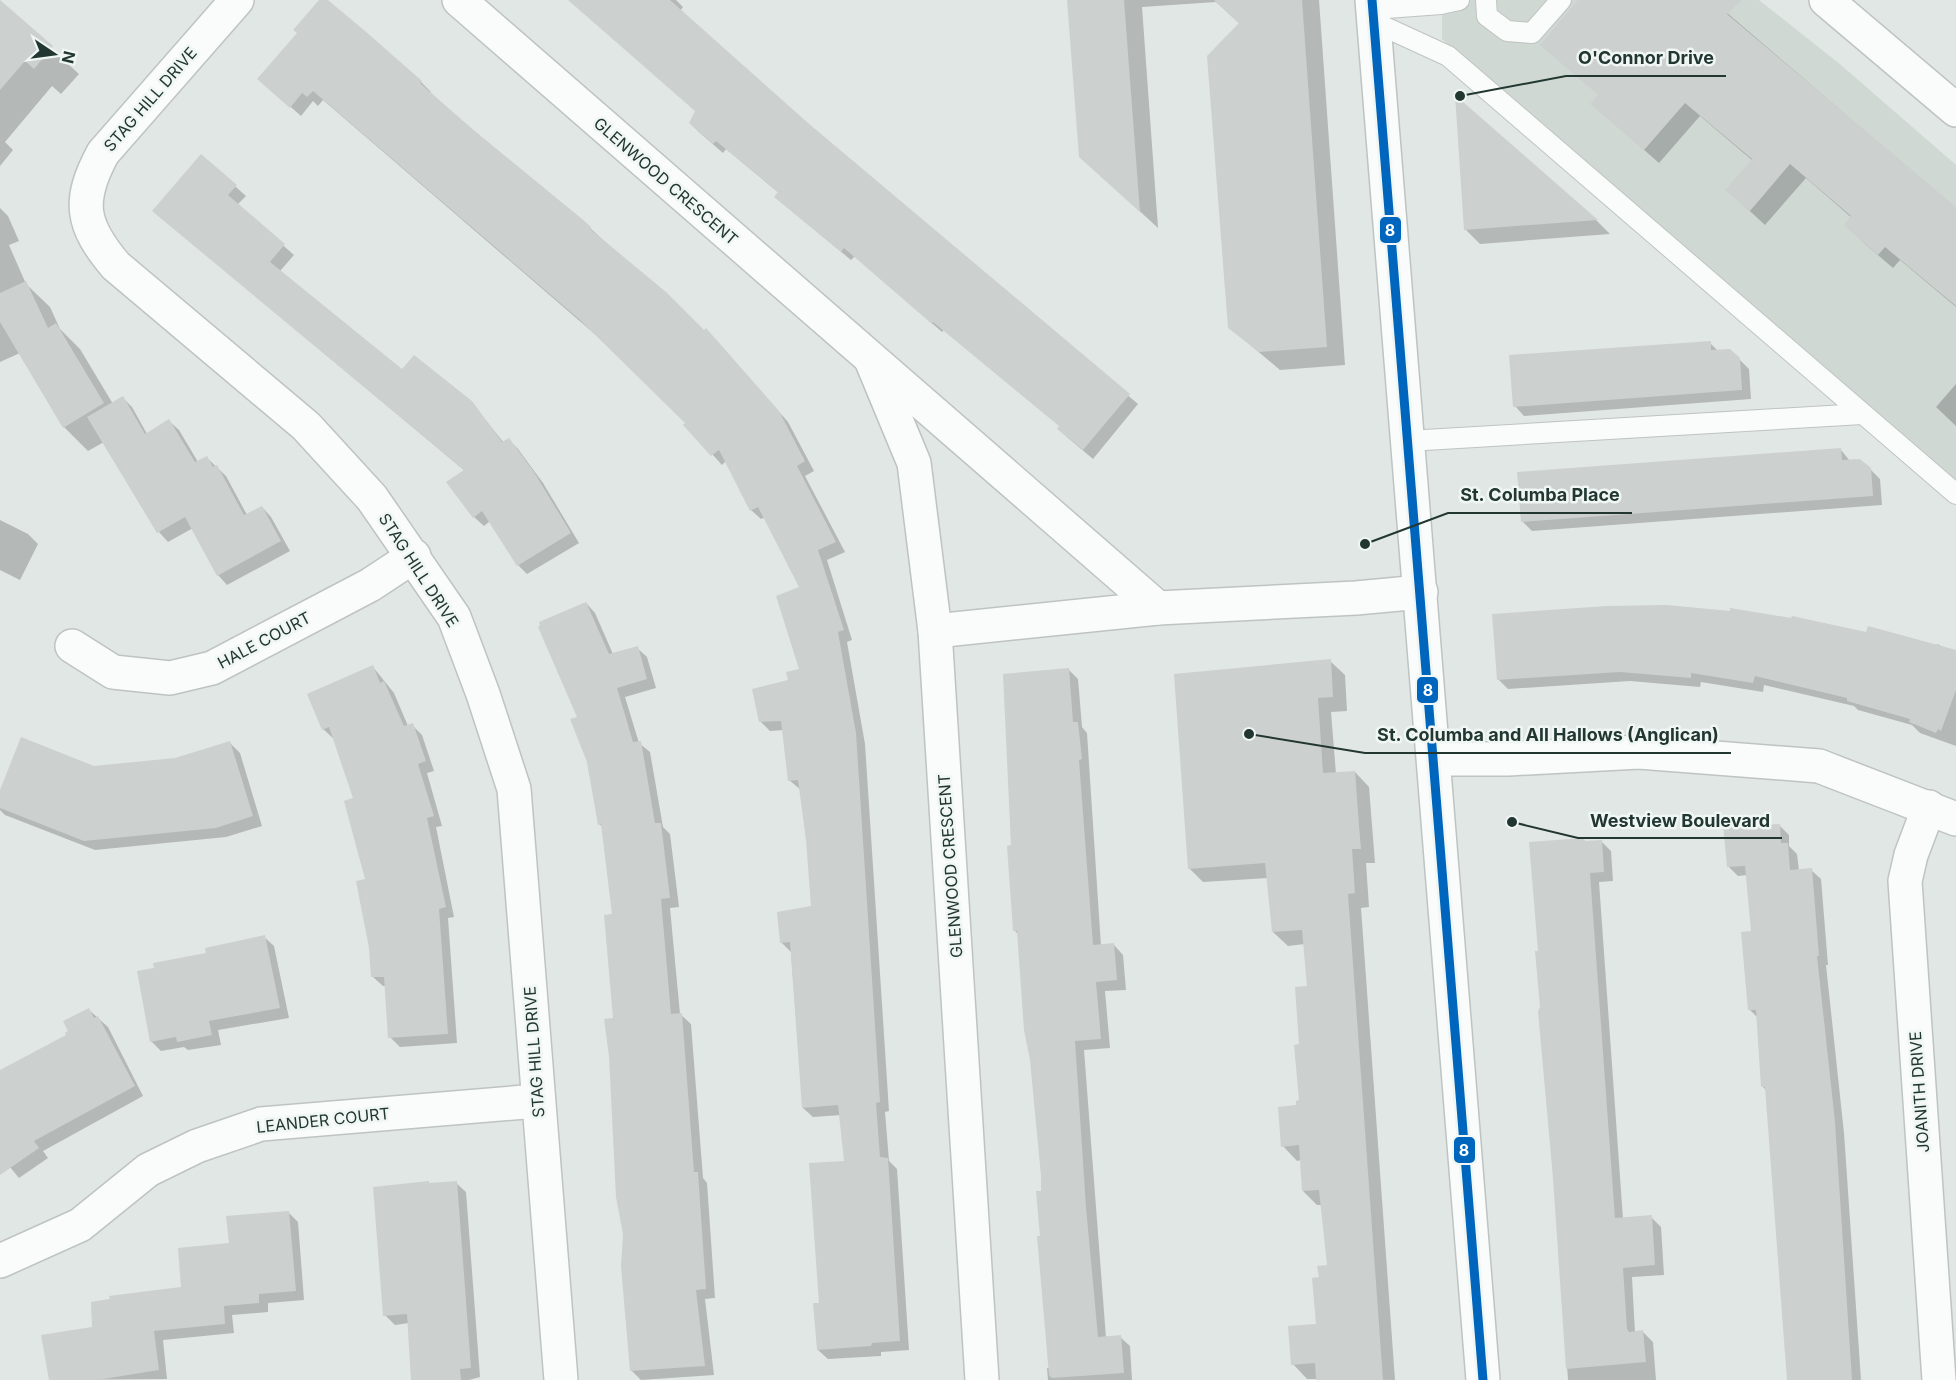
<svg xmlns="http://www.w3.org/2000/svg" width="1956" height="1380" font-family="Inter,sans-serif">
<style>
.built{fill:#d0d8d4}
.shadow{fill:#0003}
.building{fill:#ccd0cf}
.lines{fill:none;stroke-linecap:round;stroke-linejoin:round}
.lane-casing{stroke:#bec4c1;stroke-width:22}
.street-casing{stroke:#bec4c1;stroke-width:36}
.secondary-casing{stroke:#bec4c2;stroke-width:36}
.lane{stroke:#fafbfb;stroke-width:20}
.street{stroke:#fafbfb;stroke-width:33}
.secondary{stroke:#fafbfb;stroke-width:33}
.bus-1-casing{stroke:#eff6f3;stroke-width:14}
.bus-1{stroke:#0065bd;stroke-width:9}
.labels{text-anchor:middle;stroke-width:5;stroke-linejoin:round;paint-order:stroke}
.street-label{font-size:16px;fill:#223732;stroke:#eff6f3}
.leader{fill:none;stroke:#223732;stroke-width:2}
.callout-dot{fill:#223732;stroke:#eff6f3;stroke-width:2}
.callout-label{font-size:18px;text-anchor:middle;font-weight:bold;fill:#223732;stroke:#eff6f3;stroke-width:5;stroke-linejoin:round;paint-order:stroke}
.line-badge{stroke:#eff6f3;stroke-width:2}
.badge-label{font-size:16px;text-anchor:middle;font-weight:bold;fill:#fff}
</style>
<rect width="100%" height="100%" fill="#e1e7e4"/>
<!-- built -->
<path class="built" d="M1442,0h317l82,65 115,100v321l-514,-447z"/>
<!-- shadow -->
<g class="shadow">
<path d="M321,0h5l95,82 10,10 -2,1 161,135 114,104 12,8 72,82 26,49 -9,5 40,76 -18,8 25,80 -5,2 18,102 24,367 -4,1 4,49 8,8 12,181 -28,2v4l-53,3 -10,-9 3,-46 24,-142 -4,-47 -28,2 -10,-9 -12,-156 -10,-10 31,-34 -5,-68 -6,-50 -12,-10 -5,-50 -14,1 -10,-10 30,-40 11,-11v-82l-36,-71 -4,2 -10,-9 -25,-49 -4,4 -36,-40 2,-2 -62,-62 -303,-261 -5,6 -5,-5 -12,15 -42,-37 39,-46z"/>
<path d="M569,0h107l7,7 -3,4 127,114 331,279 -45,55 -25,-21 -9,-9 2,-2 -117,-97 -2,2 -87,-76 -4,4 -65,-54 -7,-13 -53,-44 -3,4 -23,-20 -10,-10 7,-12z"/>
<path d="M1069,0h250l26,365 -65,5 -51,-43 11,-303 -24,-22 -74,5 16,221 -78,-72z"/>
<path d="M1580,0h132l244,209v98l-56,-47 -7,8 -28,-24 -19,-19 6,-7 -46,-40 -41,47 -38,-35 26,-29 -53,-45 -41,47 -67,-59 7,-8z"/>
<path d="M0,2l79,72 -18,20 -9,-8 -47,56 8,8 -13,16z"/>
<path d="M1456,98l141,123 13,13 -130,10 -14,-14z"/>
<path d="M201,156l45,40 -9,9 57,50 -14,16 122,100 69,31 33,41 4,-4 10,10 25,34 36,60 -52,31 -9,-9 -28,-44 -6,5 -10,-9 -9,-46 -311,-260z"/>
<path d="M0,208l8,8 11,25 -10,4 17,39 24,23 10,22 20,20 33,55 10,-6 9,9 15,27 22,-13 10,9 19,32 9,-4 19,18 21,39 15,-8 9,10 19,34 -63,34 -9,-10 -25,-47 -25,14 -9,-10 -55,-90 -16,9 -24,-24 -44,-74 -20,9z"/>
<path d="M1710,343l8,8 21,8 10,10 2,30 -227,17 -9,-10z"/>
<path d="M1956,384v42l-20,-19z"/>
<path d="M1841,450l9,11 20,8 10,10 2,26 -350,26 -10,-10z"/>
<path d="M0,520l28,14 10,10 -18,36 -20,-10z"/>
<path d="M586,603l9,10 18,41 24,-6 10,9 9,31 -31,9 14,46 11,9 13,75 7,7 9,73 -9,1 10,106 11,10 12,154 4,5 8,115 -10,1 9,76 -73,5 -10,-10 -17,-350v-105l-11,-88 -4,-3 -20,-106z"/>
<path d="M1937,644l19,9v93l-36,-13 -8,-8 -54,-15 -4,-4 -90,-21 -1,7 -62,-10 -1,5 -70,-6 -122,8 -10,-10 438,-33z"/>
<path d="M1330,661l15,14 2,36 -16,1 5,62 19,-2 14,15 6,76h-9l3,44 -8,1 34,472 -88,-1 -14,-15 25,-39 2,-46 8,-12 -6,-62h-5l-14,-14 -2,-31 -4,1 -14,-15 17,-44v-56l9,-58 -4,-44 -17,2 -15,-14 -5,-54 -65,4 -14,-14z"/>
<path d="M373,667l21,26 14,33 4,-1 10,10 12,36 -7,2 15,53 -6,1 18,90 -6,1 9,125 -57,4 -10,-10 -4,-51h-3l-10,-9 -6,-97 -12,-81 -21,-60 -11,-10z"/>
<path d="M1069,670l9,9 4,48 5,6 14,213 13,-1 9,10 3,35 -21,1 5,57 -26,2 22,288 14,-1 10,9 2,34h-84l-1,-12h3l-8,-131 1,-61 -25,-242 -4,-4 -1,-83z"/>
<path d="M230,743l10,10 22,73 -36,11 -131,13 -90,-35 -5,-5v-16l94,-26 81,-9z"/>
<path d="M1779,825l10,10v11l8,8 2,17 12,-1 10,9 7,86h-2l18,168 17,247h-73l-21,-289 -4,-4 -5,-69 -8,-8 2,-78 -5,-57 -9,1 -10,-10z"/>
<path d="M1584,840l2,2 15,-1 10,10 2,30 -14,1 24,337 28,-2 10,10 3,48 -32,2 3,56 8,-1 10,10 3,38h-88l-29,-428z"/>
<path d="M264,937l10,9 15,72 -71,12 3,15 -33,5 -4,-3 -23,4 -10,-10 57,-86z"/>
<path d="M89,1010l19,17 35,69 -100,55 5,7 -29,20 -19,-23v-73l68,-46z"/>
<path d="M428,1182l3,3 25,-2 10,9 14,185 -11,3h-56l-4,-57 -14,2 -10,-10z"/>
<path d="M288,1212l10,10 6,78 -36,3v9l-36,3 2,18 -71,7 4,39 -117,1 44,-51 89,-41 47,-44z"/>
</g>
<!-- building -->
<g class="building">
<path d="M0,0l53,46 -19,23 -9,-8 -25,29z"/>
<path d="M319,0h9l37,31 57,50 -2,2 51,45 111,91 9,8 -1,2 76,63 38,38 2,-2 73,83 26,50 -8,5 39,76 -18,8 26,80 -6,2 18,101 24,369 -4,1 4,54 8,1 12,183 -28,2 -1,3 -54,4 -4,-47h6l-10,-140 35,-2 -6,-56 -36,3 -12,-166 -10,1 -3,-31 34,-6 -5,-66 -8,-60 -10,1 -7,-60 -22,1 -7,-33 36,-9 -2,-8 13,-3 -23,-73 23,-9 -41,-80 -8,4 -31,-61 -8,6 -28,-31 2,-2 -106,-104 -266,-228 -6,6 -5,-4 -12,15 -33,-29 40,-46 -4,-3z"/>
<path d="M568,0h102l138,123 322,271 -47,56 -26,-21 2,-3 -126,-104 -1,2 -88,-76 -3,4 -67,-55 4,-5 -62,-51 -3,3 -24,-21 6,-12z"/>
<path d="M1067,0h57l16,212 -61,-55z"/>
<path d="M1214,0h88l25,347 -68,5 -31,-24 -21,-272 32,-33z"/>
<path d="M1578,0h164l-15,14 229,193v99l-71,-59 -7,8 -29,-25 -5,-5 7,-9 -61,-52 -40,47 -25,-21 27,-31 -67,-56 -41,47 -54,-46 8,-9 -58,-50z"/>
<path d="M1455,95l143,125 -134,10z"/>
<path d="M201,154l36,31 -9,10 57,49 -15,18 132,107 12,-14 58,46 30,41 7,-4 25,34 37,61 -54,33 -35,-55 -9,7 -27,-36 18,-12 -312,-259z"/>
<path d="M26,281l22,47 8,-5 48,80 -41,25 -63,-106v-29z"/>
<path d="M1711,341v9l19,-1 10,9 2,32 -229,17 -4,-52z"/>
<path d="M123,396l22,38 24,-15 26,43 12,-6 6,11 4,-2 27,50 18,-9 19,35 -64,35 -32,-59 -28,16 -70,-116z"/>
<path d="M1841,448l1,12 18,-1 11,9 2,28 -352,26 -4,-50z"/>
<path d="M586,602l23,52 29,-8 9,33 -30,9 16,54 8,-1 14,82h6l9,75 -9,1 10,115 11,-1 12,159h4l8,117 -10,1 9,76 -75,5 -9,-105 2,-32 -7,-37 -7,-141 -5,-37 9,-1 -9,-103 8,-1 -11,-90 -3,1 -11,-63 -17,-43 7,-2 -39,-90 2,-2 -1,-3z"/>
<path d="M1667,605l63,6v-3l61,10 1,-2 74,16 2,-6 88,24v40l-15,41 -3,-2 -2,4 -27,-11 1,-3 -63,-18v-3l-92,-22 -2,7 -62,-10v5l-71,-6 -123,8 -5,-66 115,-8z"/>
<path d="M1331,659l2,38 -15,1 5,75 32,-2 4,54 2,24h-9l3,44 -7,1 35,486h-67l-1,-17 -24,2 -3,-39 28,-2 -4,-46 7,-1 -2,-11 10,-1 -8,-75 -17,1 -3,-46 -18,2 -3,-40 18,-2v-4l3,-1 -5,-55 5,-1 -4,-57 12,-1 -5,-56 -30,2 -7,-69 -77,6 -14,-195z"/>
<path d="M373,665l7,18 4,-2 20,45 9,-3 13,38 -8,3 16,52 -7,2 19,89 -7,2 9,125 -60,4 -4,-61h-13l-2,-29 -13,-67 9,-2 -21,-78 9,-3 -24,-71 -7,3 -15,-36z"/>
<path d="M1069,668l4,54h5l4,37 -3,1 14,185 21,-2 3,37 -21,2 5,57 -26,2 11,166 12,130 23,-2 3,38 -72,5 -3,-3 -12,-139h3l-4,-45h5v-15l-11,-116 -6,-30 -7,-99h-4l-2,-29 -4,-56 4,-1 -8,-171z"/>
<path d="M21,737l73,29 81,-8 55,-17 23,75 -37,12 -132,13 -84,-33v-18z"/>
<path d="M1756,822v3l24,-1 1,19h7l2,27 22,-2 7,88h-2l18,166 17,258h-65l-22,-293h-4l-5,-77h-8l-7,-78 10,-1 -6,-65 -18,1 -4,-43z"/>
<path d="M1584,838v3l18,-1 2,32 -14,1 25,345 37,-3 3,50 -32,3 4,61 2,3 14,-2 3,32 -80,7 -13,-191 -15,-167 2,-4 -5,-56h3l-9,-109z"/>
<path d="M265,935l15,73 -71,13 3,14 -35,7 -1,-5 -26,5 -13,-71 17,-3 -1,-5 53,-10 -1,-5z"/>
<path d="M89,1008l5,10 4,-2 37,70 -101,55 5,7 -39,27v-105l66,-35 -1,-2 3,-2 -5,-10z"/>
<path d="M429,1181v2l28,-2 14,187 -11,1 1,11h-50l-4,-66 -24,2 -10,-129z"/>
<path d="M289,1211l7,80 -37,3v9l-35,3 1,18 -71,7 5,39 -62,10h-48l-8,-45 51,-8 -1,-25 19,-3 -1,-3 72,-9 -3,-39 51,-5 -3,-27z"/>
</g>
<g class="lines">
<!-- lane casing -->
<g class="lane-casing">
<g id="lane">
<path d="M1486,0l1,16 20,15 25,2 29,-33"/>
<path d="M1373,9l68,-5 18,-4"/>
<path d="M1374,22l74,34 508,438"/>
<path d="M1408,441l454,-27"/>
</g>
</g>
<!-- street casing -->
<g class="street-casing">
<g id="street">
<path d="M237,0l-134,153c-26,48 -22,72 13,113l190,160 66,72 82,119 29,77 31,95 47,591"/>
<path d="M459,0l699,608"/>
<path d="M872,362l42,101 21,168 47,749"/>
<path d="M935,631l223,-23 198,-10 65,-6"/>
<path d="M72,646l41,26 57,6 42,-10 158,-83 44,-29"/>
<path d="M1434,759h74l131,-7 180,14 137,53"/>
<path d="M1929,807l-18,48 -6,26 34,499"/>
<path d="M0,1261l80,-36 68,-55 49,-24 64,-22 276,-23"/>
</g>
</g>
<!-- secondary casing -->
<g class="secondary-casing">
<g id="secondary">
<path d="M1372,0l111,1380"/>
<path d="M1826,0l130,110"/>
</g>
</g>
<!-- lane -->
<use href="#lane" class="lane"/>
<!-- street -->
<use href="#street" class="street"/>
<!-- secondary -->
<use href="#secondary" class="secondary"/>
<!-- bus-1 casing -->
<g class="bus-1-casing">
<path id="bus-1" d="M1372,0l111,1380"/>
</g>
<!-- bus-1 -->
<use href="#bus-1" class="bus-1"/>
</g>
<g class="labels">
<!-- street labels -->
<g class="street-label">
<text transform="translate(150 99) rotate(-49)" y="6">STAG HILL DRIVE</text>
<text transform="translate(666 181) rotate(41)" y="6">GLENWOOD CRESCENT</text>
<text transform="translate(419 570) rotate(57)" y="6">STAG HILL DRIVE</text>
<text transform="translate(264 640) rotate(-28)" y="6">HALE COURT</text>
<text transform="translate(950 866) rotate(-94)" y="6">GLENWOOD CRESCENT</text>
<text transform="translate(534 1052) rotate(-94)" y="6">STAG HILL DRIVE</text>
<text transform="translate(1919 1092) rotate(-94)" y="6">JOANITH DRIVE</text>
<text transform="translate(323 1120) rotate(-6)" y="6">LEANDER COURT</text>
</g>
</g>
<!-- callouts -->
<path class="leader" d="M1460 96L1566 76H1726M1365 544L1448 513H1632M1249 734L1365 753H1731M1512 822L1578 838H1782"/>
<g class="callout-dot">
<circle cx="1460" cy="96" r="6"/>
<circle cx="1365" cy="544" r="6"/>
<circle cx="1249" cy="734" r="6"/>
<circle cx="1512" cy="822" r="6"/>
</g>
<g class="callout-label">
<text x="1646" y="64">O'Connor Drive</text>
<text x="1540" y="501">St. Columba Place</text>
<text x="1548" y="741">St. Columba and All Hallows (Anglican)</text>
<text x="1680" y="827">Westview Boulevard</text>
</g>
<g class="line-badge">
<rect x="1379" y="216" width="23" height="28" rx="6" fill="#0065bd"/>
<rect x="1416" y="676" width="23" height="28" rx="6" fill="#0065bd"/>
<rect x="1453" y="1136" width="23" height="28" rx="6" fill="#0065bd"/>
</g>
<g class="badge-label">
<text x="1390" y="236">8</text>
<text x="1428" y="696">8</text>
<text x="1464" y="1156">8</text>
</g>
<!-- north arrow -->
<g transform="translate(54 54) rotate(103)" stroke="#eff6f3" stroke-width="4.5" paint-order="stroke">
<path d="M0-4.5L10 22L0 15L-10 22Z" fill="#223732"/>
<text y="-9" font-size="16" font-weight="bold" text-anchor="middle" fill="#223732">N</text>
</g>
</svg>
